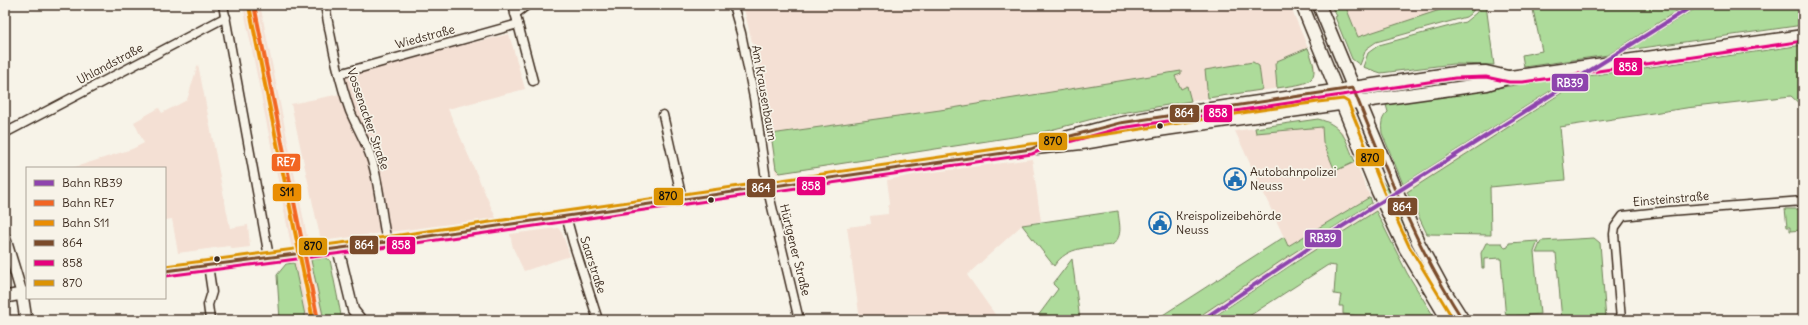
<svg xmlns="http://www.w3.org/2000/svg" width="1808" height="325" font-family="Delius,sans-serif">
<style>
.built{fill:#f4e0d4}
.green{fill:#addb9a;stroke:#74825c}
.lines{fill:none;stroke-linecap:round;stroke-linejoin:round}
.minor-casing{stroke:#3b2a1e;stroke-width:11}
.tertiary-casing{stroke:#3b2a1e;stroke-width:13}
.secondary-casing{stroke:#3b2a1e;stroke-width:14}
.primary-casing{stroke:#3b2a1e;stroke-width:15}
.minor{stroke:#f7f3e8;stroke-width:8}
.tertiary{stroke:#f7f3e8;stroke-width:10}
.secondary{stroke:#f7f3e8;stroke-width:11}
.primary{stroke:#f7f3e8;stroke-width:12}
.bus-1-casing{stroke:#f7f3e8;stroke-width:6}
.bus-2-casing{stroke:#f7f3e8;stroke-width:6}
.bus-3-casing{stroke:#f7f3e8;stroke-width:6}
.bus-1{stroke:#7a4b2a;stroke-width:3}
.bus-2{stroke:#e5007d;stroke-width:3}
.bus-3{stroke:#db9304;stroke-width:3}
.rail-1-casing{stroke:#f7f3e8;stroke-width:7}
.rail-2-casing{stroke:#f7f3e8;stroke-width:7}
.rail-3-casing{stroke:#f7f3e8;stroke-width:7}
.rail-1{stroke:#8e44ad;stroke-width:4}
.rail-2{stroke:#f26522;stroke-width:4}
.rail-3{stroke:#ea8d02;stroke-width:4}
.bus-dot{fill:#3b2a1e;stroke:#f7f3e8;stroke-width:1.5}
.labels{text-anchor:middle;stroke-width:3.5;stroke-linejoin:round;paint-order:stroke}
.street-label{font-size:12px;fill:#3b2a1e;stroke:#f7f3e8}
.poi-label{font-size:12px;fill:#3b2a1e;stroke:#f7f3e8;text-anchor:start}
.line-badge{stroke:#f7f3e8;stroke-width:1.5}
.badge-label{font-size:11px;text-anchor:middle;font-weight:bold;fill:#fff}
.pale-badge-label{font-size:11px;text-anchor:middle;font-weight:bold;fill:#111}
</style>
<rect width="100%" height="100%" fill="#f7f3e8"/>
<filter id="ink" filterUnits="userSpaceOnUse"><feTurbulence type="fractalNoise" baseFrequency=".025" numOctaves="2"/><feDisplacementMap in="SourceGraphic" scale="8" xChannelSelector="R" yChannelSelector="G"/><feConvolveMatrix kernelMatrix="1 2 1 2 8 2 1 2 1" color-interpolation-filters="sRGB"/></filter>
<g filter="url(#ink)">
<!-- built -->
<g class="built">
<path d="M243,5h17l64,315h-18z"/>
<path d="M743,5h216l9,3 15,2 33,-5h274l25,60v6l-7,11 -6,3 -153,22 -45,9 -65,17 -263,41 -11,-79z"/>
<path d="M1345,5h110l-97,33z"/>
<path d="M1686,5h15l-410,260 -82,55h-15l93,-63z"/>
<path d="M509,34l16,55 -77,20 48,109 -175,23 -30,-137 54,-11 -5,-19z"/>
<path d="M198,64l32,164 18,-3 2,22 -17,2 -4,-3 -51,7 -6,-34 -7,1v-52h-93l60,-19 12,-6 -10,-21 25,-14 3,5 25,-13z"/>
<path d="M1318,119l22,10 4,5 26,63 -82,49 -53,-115z"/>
<path d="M1032,159l9,62 -19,4 -55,50 32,45h-139l-13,-93 24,-3 -1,-8 18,-2v-7l2,-4 -3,-23 32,-6z"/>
<path d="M558,228l4,5 8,23 -46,15 -11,-23 -3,-14z"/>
</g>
<!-- green -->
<g class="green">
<path d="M1330,5h15l13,32 97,-32h23l-8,9 -4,3 -90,25 -10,7 -6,16 -8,-6 -17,-42 2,-1z"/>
<path d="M1482,5h4l8,60 -41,-1 -72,9 -18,-6 5,-14 11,-8 86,-23 11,-9z"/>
<path d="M1532,5h154l-78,50 -84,12 -2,-12 20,-4z"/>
<path d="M1701,5h102v20l-175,25z"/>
<path d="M1803,45v62l-12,-11 -105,12 -126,19 5,53 -75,7 1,48 -64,-1 -20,-42 181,-116z"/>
<path d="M1308,48c15,37 1,35 -31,40l-2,-24 2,-3z"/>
<path d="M1253,62l6,4 3,22 -1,2 -53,8 -3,-28z"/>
<path d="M1181,71v3l-6,2 6,13 6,-3 4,15 -87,15 -65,17 -259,40 -4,-4 -5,-35 169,-24z"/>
<path d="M1574,76l-171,108 -21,-51c-1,-9 -1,-15 6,-21l-2,-7z"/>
<path d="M1318,119c25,6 28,21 37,43l-20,9 -12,-29 -1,-15 -66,6 -1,-5z"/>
<path d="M1360,129l20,49 10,14 24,55 42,73h-2l-43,-71 -22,-45 -31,-74z"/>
<path d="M1370,197l2,6 -85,54 -93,63h-39l129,-83 4,9z"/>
<path d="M1785,209h18v33l-1,-12 -12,1v-4h-3z"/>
<path d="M1118,211c1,13 6,25 -6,34 -22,3 -44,0 -58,21l-32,-41z"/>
<path d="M1376,211l31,62 29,47h-44l-49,-6v-8h-4l2,-11 -7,-1 2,-28 -8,-1 -85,55h-34l82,-55z"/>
<path d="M1594,238l6,5 6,77h-44l-6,-67h-20l5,-12z"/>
<path d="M1538,241l-4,11 6,62 -23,2 -3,1v3h-8l-5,-62 -17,1v9h-2l-1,-15 5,-10h16l3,5 3,-1 1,-4z"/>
<path d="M325,258l5,2 12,60h-18l-13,-60z"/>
<path d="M1072,259l8,61h-45l23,-31 -5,-5z"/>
<path d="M294,263l12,57h-26l-3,-45 9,-11z"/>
</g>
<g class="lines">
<!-- minor casing -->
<g class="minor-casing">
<g id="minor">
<path d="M223,5l46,252"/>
<path d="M325,5c6,36 13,72 25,106 7,17 17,32 22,50 8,26 9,54 15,81"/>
<path d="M513,5l5,19"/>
<path d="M733,5l8,28 13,65 13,88 32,134"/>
<path d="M515,14l12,-9"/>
<path d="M339,74l179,-50 15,57"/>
<path d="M663,115l19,84"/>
<path d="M5,133l221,-116"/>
<path d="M566,216l7,26 25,78"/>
<path d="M208,265l4,27 -4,13 2,15"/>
<path d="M1621,320l-7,-86 1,-7 8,-11 46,-5 134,-10"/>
</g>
</g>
<!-- tertiary casing -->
<g class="tertiary-casing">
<g id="tertiary">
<path d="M5,238l17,56"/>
<path d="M338,248l15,62 8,10"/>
</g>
</g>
<!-- secondary casing -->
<g class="secondary-casing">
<g id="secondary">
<path d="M1052,141l59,-16 34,-7 192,-28"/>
<path d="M165,271l222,-29 644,-93 55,-6 76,-13 181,-26"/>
<path d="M22,294l4,26"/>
<path d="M5,297l22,-4"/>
</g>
</g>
<!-- primary casing -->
<g class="primary-casing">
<g id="primary">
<path d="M1302,5l76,187 27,56 43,72"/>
<path d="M1319,5l99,237 26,48 19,30"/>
<path d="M1346,89l109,-16 31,-1 22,5"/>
<path d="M1343,104l144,-20 23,-7 293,-41"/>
</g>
</g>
<!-- minor -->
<use href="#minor" class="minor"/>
<!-- tertiary -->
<use href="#tertiary" class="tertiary"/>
<!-- secondary -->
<use href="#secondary" class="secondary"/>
<!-- primary -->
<use href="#primary" class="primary"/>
<!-- bus-1 casing -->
<g class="bus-1-casing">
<g id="bus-1">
<path d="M1353,88c32,80 63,159 110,232"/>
<path d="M165,271l222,-29 644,-93 13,-6 76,-20 233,-35"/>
</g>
</g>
<!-- bus-2 casing -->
<g class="bus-2-casing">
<path id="bus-2" d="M166,276l222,-29 644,-93 14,-6 75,-20 334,-50 31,-1 23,5h14l280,-41"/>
</g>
<!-- bus-3 casing -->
<g class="bus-3-casing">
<path id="bus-3" d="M165,266l221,-29 644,-93c105,-11 208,-33 313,-45l5,3 35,88 26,56 43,71"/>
</g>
<!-- bus-1 -->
<use href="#bus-1" class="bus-1"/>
<!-- bus-2 -->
<use href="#bus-2" class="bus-2"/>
<!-- bus-3 -->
<use href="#bus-3" class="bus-3"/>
<!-- rail-1 casing -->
<g class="rail-1-casing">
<path id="rail-1" d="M1202,320l125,-84 367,-231"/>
</g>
<!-- rail-2 casing -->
<g class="rail-2-casing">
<path id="rail-2" d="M254,5l64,315"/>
</g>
<!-- rail-3 casing -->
<g class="rail-3-casing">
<path id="rail-3" d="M249,6l64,314"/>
</g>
<!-- rail-1 -->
<use href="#rail-1" class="rail-1"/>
<!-- rail-2 -->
<use href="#rail-2" class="rail-2"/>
<!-- rail-3 -->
<use href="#rail-3" class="rail-3"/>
</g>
</g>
<!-- icons -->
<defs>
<g id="civic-ring" transform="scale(1.15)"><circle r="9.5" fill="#f7f3e8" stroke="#1f6fb2" stroke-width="1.5"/><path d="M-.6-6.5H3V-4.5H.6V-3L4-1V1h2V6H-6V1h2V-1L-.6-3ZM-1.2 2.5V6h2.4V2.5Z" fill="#1f6fb2"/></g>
</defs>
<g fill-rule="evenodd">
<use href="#civic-ring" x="1235" y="179"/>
<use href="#civic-ring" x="1160" y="223"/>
</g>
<!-- markers -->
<g class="bus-dot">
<circle cx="1160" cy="126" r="3.5"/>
<circle cx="711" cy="200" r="3.5"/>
<circle cx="217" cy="259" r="3.5"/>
</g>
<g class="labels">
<!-- street labels -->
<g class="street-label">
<text transform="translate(425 37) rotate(-15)" y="4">Wiedstraße</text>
<text transform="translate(110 64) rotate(-28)" y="4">Uhlandstraße</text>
<text transform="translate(764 93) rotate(80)" y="4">Am Krausenbaum</text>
<text transform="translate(368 119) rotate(71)" y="4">Vossenacker Straße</text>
<text transform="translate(1671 199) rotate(-5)" y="4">Einsteinstraße</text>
<text transform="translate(795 250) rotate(76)" y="4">Hürtgener Straße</text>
<text transform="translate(593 265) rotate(72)" y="4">Saarstraße</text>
</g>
<!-- poi labels -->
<g class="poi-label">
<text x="1250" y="176">Autobahnpolizei<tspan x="1250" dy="14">Neuss</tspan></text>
<text x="1176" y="220">Kreispolizeibehörde<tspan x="1176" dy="14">Neuss</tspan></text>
</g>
</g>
<g class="line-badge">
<rect x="1613" y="57" width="30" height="19" rx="4" fill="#e5007d"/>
<rect x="1551" y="73" width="38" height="19" rx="4" fill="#8e44ad"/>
<rect x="1169" y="104" width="31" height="19" rx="4" fill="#7a4b2a"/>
<rect x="1203" y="104" width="30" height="19" rx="4" fill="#e5007d"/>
<rect x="1038" y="132" width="30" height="19" rx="4" fill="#db9304"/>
<rect x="1355" y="148" width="30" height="19" rx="4" fill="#db9304"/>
<rect x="271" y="153" width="30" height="19" rx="4" fill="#f26522"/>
<rect x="796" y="176" width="30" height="20" rx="4" fill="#e5007d"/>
<rect x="746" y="178" width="30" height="20" rx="4" fill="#7a4b2a"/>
<rect x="272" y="183" width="30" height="19" rx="4" fill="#ea8d02"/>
<rect x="653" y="187" width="31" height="19" rx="4" fill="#db9304"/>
<rect x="1387" y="197" width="31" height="19" rx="4" fill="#7a4b2a"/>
<rect x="1304" y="229" width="38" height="19" rx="4" fill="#8e44ad"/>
<rect x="349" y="235" width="30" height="20" rx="4" fill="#7a4b2a"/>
<rect x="386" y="236" width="30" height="19" rx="4" fill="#e5007d"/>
<rect x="298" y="237" width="30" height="19" rx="4" fill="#db9304"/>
</g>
<g class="badge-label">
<text x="1628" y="71">858</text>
<text x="1570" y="87">RB39</text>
<text x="1184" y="117">864</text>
<text x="1218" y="117">858</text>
<text x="286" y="166">RE7</text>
<text x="811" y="190">858</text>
<text x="761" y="192">864</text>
<text x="1402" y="211">864</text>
<text x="1323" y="242">RB39</text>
<text x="364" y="249">864</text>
<text x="401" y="249">858</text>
</g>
<g class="pale-badge-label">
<text x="1053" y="145">870</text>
<text x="1370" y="162">870</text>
<text x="287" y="196">S11</text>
<text x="668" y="200">870</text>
<text x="313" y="250">870</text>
</g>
<!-- margin -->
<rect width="1808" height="325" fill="none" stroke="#f7f3e8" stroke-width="20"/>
<rect x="10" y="10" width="1788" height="305" fill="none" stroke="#3b2a1e" stroke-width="1.5" filter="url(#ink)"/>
<!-- legend -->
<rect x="26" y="167" width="140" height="132" fill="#f7f3e8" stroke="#aca397"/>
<rect x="34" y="180" width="20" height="6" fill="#8e44ad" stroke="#aca397"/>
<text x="62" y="187" font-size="12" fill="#3b2a1e">Bahn RB39</text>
<rect x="34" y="200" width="20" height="6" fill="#f26522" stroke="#aca397"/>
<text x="62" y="207" font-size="12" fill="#3b2a1e">Bahn RE7</text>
<rect x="34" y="220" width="20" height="6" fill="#ea8d02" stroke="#aca397"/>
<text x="62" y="227" font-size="12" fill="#3b2a1e">Bahn S11</text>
<rect x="34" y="240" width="20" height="6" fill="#7a4b2a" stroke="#aca397"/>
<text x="62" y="247" font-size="12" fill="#3b2a1e">864</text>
<rect x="34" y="260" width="20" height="6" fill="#e5007d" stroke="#aca397"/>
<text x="62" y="267" font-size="12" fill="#3b2a1e">858</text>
<rect x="34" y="280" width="20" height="6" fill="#db9304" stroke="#aca397"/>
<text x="62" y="287" font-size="12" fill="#3b2a1e">870</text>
</svg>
